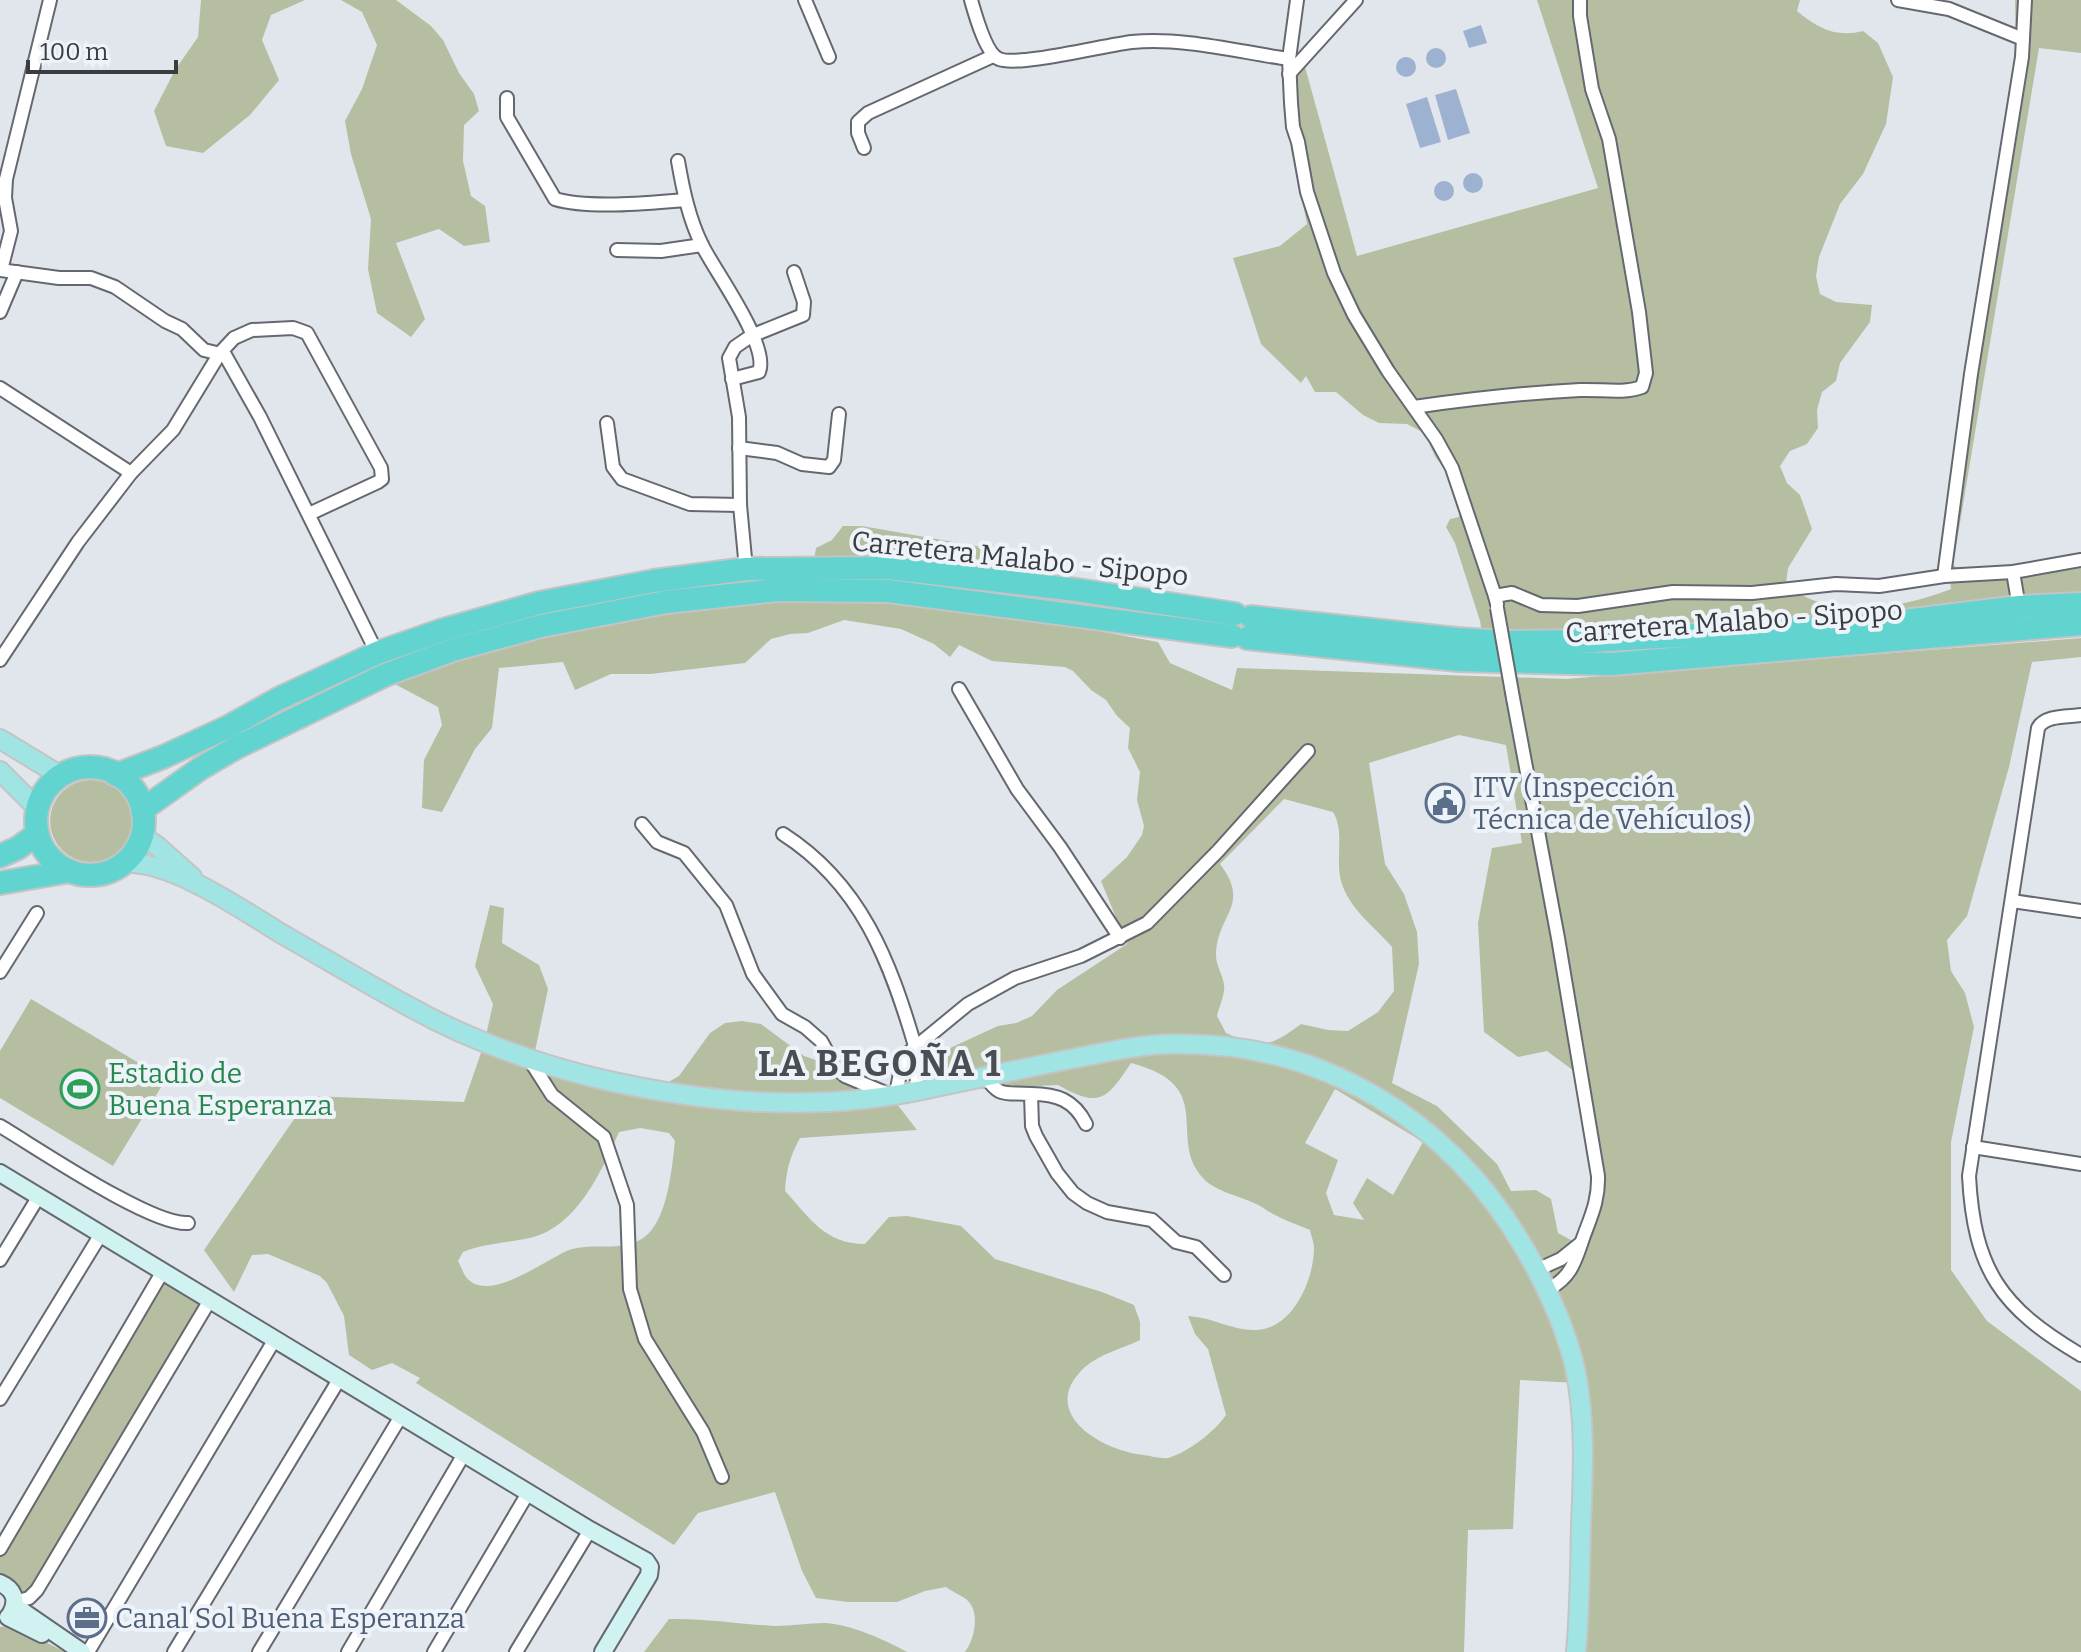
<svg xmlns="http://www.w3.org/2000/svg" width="2081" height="1652" font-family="Bitter,serif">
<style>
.green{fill:#b5bea1;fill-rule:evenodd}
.water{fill:#9db1d0}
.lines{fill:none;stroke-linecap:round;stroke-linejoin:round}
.street-casing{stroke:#65696f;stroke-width:16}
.secondary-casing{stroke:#65696f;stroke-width:20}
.primary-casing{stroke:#c4c4c5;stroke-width:22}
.highway-casing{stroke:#c4c4c5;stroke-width:26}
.street{stroke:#fff;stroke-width:12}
.secondary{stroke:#d0f2f1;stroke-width:16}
.primary{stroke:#a0e5e3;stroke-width:18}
.highway{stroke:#61d4d0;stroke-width:22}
.street-bridge-casing{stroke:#65696f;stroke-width:16;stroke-linecap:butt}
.street-bridge{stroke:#fff;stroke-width:12}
.labels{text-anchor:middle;stroke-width:8;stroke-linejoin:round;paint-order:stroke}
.street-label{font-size:28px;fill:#3a3c3f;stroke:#eef3fa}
.service-label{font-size:28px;fill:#4e5e75;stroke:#eef3fa;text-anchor:start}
.leisure-label{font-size:28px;fill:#27864d;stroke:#eef3fa;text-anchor:start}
.district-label{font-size:36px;font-weight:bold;letter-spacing:2px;fill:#4a4e53;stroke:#eef3fa}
</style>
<rect width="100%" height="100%" fill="#e1e6ed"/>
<!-- green -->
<g class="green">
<path d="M201,0h104l-34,15 -9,25 17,40 -29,35 -47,38 -37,-7 -12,-35 21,-41 23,-33z"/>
<path d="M341,0h55l35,26 12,14 16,33 15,21 5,17 -15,14 -1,36 8,35 14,10 5,36 -26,4 -25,-17 -43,14 29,76 -14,18 -34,-24 -9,-44 3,-50 -20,-65 -6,-33 17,-32 15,-44 -15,-33z"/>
<path d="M1537,0h263l-3,11c20,17 39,27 66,20l15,12 15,34 -7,47 -23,50 -23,30 -21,53 -3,19 4,18 16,8 36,3 -2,17 -30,41 -4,18 -14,11 -5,18 1,18 -11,16 -17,7 -10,15 7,17 13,12 12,34 -24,39 -2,16c43,38 117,24 165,5l-6,-45 71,-484 -1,-60h66v53l-42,-5 -86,517 12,7 116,-7v27l-204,26 -392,32 -5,-29 -25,-78 -9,-16 4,-8 9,-2 1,-9 -12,-35 -12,-15 -12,-25 -17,-9 -28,-1 -16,-8 -27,-23h-21l-9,-16 -5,7 -40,-39 -28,-86 47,-12 27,-22 -16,-76 -2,-89 12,-7 56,204 241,-68z"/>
<path d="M843,526h19l120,21 1,16 -78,-6 -91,3 2,-12 16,-8z"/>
<path d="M845,597l117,9 196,36 12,21 62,27 5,-22 329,11 515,-41v19l-49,5 -23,105 -42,149 -20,24 4,31 14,22 9,34 -23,115v128l36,51 94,70v261h-507l4,-269 -58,-3 -7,149 -45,1 -4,122h-499c9,-12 15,-37 4,-50 -5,-6 -17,-10 -23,-15l-21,4 -28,11h-49l-32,-4 -14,-27 -27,-79 -77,21 -24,32 -258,-162 4,-5 -28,-15 -20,7 -23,-15 -5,-39 -17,-33 -7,-7 -52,-22 -16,1 -18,37 -30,-42 106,-154 154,6 20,-58 9,-40 -18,-38 15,-61 14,3 -2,35 37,22 9,24 -14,67 129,29 16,-9 31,-43 15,-10 17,-2 19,3 43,32 76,26 37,48 -117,8c-10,18 -14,33 -15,53 25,27 40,53 80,53l24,-27 18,-1 54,10 34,33 107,33 32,13 6,17v18c-18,9 -39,13 -55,27 -49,45 16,84 59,88 7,1 18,4 24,3 21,-6 47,-27 58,-43l-18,-66 -13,-15 -7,-18c23,1 43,14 66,14 38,1 60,-50 60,-82 0,-6 -3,-12 -4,-18 -11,-5 -24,-9 -35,-15 -7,-3 -13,-9 -21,-12 -15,-7 -39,-12 -50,-24 -39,-40 16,-93 -73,-116 -24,36 -31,46 -73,22l-122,6 1,-37 61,-28 18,-3 16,-7 25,-26 70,-46 -26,-63 26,-24 15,-22 2,-9 -7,-26 3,-28 -12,-24 2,-20 -13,-12 -11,-16 -15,-10 -18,-19 -8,-4 -73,-6 -33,-16 -9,12 -16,-13 -33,-15 -57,-9 -36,13 -18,1 -19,5 -26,24 -95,11h-39l-36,16 -12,-28 -64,6 -7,60 -17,21 -33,63 -20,-4 2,-48 18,-35 -4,-18 -47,-25c54,-17 108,-35 164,-48 95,-23 193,-34 290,-37zM1459,735l47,10 16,98 -30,5 -14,75 6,109 34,25 29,-6 31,23 20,106 -18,65 -22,-12 -7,-34 -15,-9 -25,1 -14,-27 -60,-58 -45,-23 27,-119 -2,-32 -13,-38 -19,-30 -16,-101zM1284,799l49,13c12,19 2,47 8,69 8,28 33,45 51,66l2,44 -16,21 -30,19 -20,-1 -27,-6c-31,23 -38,25 -75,9l-9,-17c2,-9 6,-17 7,-25 2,-13 -9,-24 -8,-38 2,-39 35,-48 4,-89zM1335,1089l88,53 -30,53 -26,-17 -14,25 11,17 -30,-5 -8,-22 12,-33 -33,-17zM640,1128l29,5 6,8c-3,26 -7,74 -27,93 -22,20 -50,8 -76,15 -23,7 -83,57 -106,28 -3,-4 -5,-11 -8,-16l5,-9c22,-9 45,-9 67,-14 47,-11 71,-66 89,-106z"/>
<circle cx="91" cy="821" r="41"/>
<path d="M31,999l135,80 -53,87 -113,-68v-47z"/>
<path d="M161,1278l42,25 -157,265 -17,23h-7l-10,-11 -12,-5v-27z"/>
<path d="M669,1619c35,-1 70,5 106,7 17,0 33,-3 50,-3 28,2 58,16 82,29h-263z"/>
<path d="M6,1626l12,2 47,24h-65v-25z"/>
</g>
<!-- water -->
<g class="water">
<path d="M1481,25l6,18 -18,5 -6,-17z"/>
<circle cx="1436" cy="58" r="10"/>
<circle cx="1406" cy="67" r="10"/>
<path d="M1456,89l14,44 -22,7 -13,-45z"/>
<path d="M1427,97l14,45 -21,6 -14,-44z"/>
<circle cx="1473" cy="183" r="10"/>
<circle cx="1444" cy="191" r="10"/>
</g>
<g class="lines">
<!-- street casing -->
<g class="street-casing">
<g id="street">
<path d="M805,0l24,57"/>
<path d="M971,0c4,14 15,54 28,59 19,8 106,-14 133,-17 51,-5 107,10 157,17"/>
<path d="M1297,0l-8,59 2,44 2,24 5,15 9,50 27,81 20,42 34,56 48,68 16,29 43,128"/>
<path d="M1898,0l51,9 74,30"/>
<path d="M1289,74l67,-74"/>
<path d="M507,98v19l48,82c33,10 95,4 130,1"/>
<path d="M864,148l-6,-15v-11l10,-9 125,-57"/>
<path d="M678,161c5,29 11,58 24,84 12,25 68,100 57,127l-27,7"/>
<path d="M617,250l44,1 41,-6"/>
<path d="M0,270l59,8h32l24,9 50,34 17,8 22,21 21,5 35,62 117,236"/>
<path d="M1,270l10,-39 -6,-33 1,-19 44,-179"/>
<path d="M0,312l17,-40"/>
<path d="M0,388l131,85"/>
<path d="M1414,407c55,-8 110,-14 166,-17 20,-1 43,4 62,-3l4,-14 -7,-61 -30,-173 -17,-50 -12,-73v-16"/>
<path d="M607,423l6,44 9,12 68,25 50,1"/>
<path d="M739,448l38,5 25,11 27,3 5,-7 5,-46"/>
<path d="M746,569l-6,-64 -1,-88 -10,-59 6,-11 16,-11 52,-21 1,-13 -10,-30"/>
<path d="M2013,572l6,35"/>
<path d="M1944,576l27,-202 51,-317 3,-57"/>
<path d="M1497,604l-2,-8 17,-3 29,12 37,1 95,-14 79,1 84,-9 43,2 65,-10 69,-4 68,-12"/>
<path d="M0,660l78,-118 53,-69 42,-43 47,-77 14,-15 18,-8 41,-2 14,5 74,135 1,11 -4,3 -69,32"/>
<path d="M959,689l58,100 43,58 60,91"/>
<path d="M1513,698l45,240 40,238c1,27 -9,44 -17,68 -7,21 -12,34 -32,45"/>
<path d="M2081,715c-14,2 -36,0 -43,13l-69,448c5,94 32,132 112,179"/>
<path d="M642,824l15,18 27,11 42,52 27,69 29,40 23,13 16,14 15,27 9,8 43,18"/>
<path d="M783,834c78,50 107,127 132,212"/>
<path d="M2012,901l69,10"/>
<path d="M0,972l37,-59"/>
<path d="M529,1059l23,36 52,42 23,68 3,84 15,50 58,93 19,45"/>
<path d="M985,1075c14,24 21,17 46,19l1,32 4,10 21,37 16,20 14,10 20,9 45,8 24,22 20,5 28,28"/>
<path d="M918,1091c-4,-20 0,-34 11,-50"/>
<path d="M896,1094l5,-26 6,-14 61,-50 47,-26 66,-22 66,-33 71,-72 90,-100"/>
<path d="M1031,1094c26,0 43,6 55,30"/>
<path d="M0,1126c37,22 152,100 188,97"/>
<path d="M1973,1147l108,17"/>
<path d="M0,1260l39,-64"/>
<path d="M1537,1270l24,-11 20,-16"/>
<path d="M0,1399l101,-165"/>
<path d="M0,1549l163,-278"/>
<path d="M15,1602l14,-4 8,-8 173,-290"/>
<path d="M88,1652l187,-313"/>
<path d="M174,1652l166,-274"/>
<path d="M259,1652l142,-236"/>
<path d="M348,1652l116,-198"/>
<path d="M434,1652l94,-159"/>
<path d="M516,1652l74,-122"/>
</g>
</g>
<!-- secondary casing -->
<g class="secondary-casing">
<g id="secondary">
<path d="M0,1173l590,357 56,31 4,6 -1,8 -46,77"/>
<path d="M0,1583c14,6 18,17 11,30"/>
<path d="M15,1606l67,46"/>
<path d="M8,1617l34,17"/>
</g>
</g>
<!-- primary casing -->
<g class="primary-casing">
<g id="primary">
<path d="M0,739l61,37"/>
<path d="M0,771l37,37"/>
<path d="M142,836l14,9 36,32"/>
<path d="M123,863c48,-3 118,46 159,71 42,24 85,50 128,73 57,32 119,54 182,70 108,26 221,36 330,13 52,-11 103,-22 154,-32 31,-6 65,-14 97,-14 151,-3 279,78 353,207 22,38 39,75 49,117 11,52 8,105 6,157 -1,42 -1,85 -5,127"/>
</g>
</g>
<!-- highway casing -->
<g class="highway-casing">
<g id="highway">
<path d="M1251,617l206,22 46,3 89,-1 288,-17 139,-17 62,-3"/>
<path d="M1247,638l211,22 154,4 469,-40"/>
<circle cx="90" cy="821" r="54"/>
<path d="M116,775l47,-18 65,-30 52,-29 97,-45 66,-23 96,-27 115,-22 92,-12 143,-1 188,22 158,24"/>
<path d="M142,810l59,-42 36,-21 148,-72 68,-25 88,-24 125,-24 111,-12 111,1 344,45"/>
<path d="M0,856l18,-8 19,-14"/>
<path d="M0,883l70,-12"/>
</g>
</g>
<!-- street -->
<use href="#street" class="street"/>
<!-- secondary -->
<use href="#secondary" class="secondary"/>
<!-- primary -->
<use href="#primary" class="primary"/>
<!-- highway -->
<use href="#highway" class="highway"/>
<!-- street-bridge casing -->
<g class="street-bridge-casing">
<path id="street-bridge" d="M1497,608l16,90"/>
</g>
<!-- street-bridge -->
<use href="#street-bridge" class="street-bridge"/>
</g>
<!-- icons -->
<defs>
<g id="civic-ring" transform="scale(2)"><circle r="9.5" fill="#eef3fa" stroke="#5c6f8a" stroke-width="1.5"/><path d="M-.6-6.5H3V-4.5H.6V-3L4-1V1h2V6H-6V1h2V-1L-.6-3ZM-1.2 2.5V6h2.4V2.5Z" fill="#5c6f8a"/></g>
<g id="stadium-ring" transform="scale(2)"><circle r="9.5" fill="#eef3fa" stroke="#2e9e5b" stroke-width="1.5"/><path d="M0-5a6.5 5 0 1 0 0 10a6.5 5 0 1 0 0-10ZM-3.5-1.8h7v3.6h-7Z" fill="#2e9e5b"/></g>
<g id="office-ring" transform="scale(2)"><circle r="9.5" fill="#eef3fa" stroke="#5c6f8a" stroke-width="1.5"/><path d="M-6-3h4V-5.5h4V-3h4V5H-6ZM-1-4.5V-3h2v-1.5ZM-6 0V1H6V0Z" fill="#5c6f8a"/></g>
</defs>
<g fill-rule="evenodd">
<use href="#civic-ring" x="1445" y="803"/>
<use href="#stadium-ring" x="80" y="1089"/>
<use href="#office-ring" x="87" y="1618"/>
</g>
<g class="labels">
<!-- street labels -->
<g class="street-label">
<text transform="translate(1020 558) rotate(6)" y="10">Carretera Malabo - Sipopo</text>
<text transform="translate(1734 621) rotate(-4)" y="10">Carretera Malabo - Sipopo</text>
</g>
<!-- service labels -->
<g class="service-label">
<text x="1473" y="797">ITV (Inspección<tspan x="1473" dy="32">Técnica de Vehículos)</tspan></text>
<text x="115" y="1628">Canal Sol Buena Esperanza</text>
</g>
<!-- leisure labels -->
<g class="leisure-label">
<text x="108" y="1083">Estadio de<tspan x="108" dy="32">Buena Esperanza</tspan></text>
</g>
<!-- district labels -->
<g class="district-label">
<text x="880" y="1076">LA BEGOÑA 1</text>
</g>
</g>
<!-- scale -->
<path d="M28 60v12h148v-12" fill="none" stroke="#3a3c3f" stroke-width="4"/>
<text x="40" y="60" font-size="24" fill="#3a3c3f" stroke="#eef3fa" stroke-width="6" paint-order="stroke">100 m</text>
</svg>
